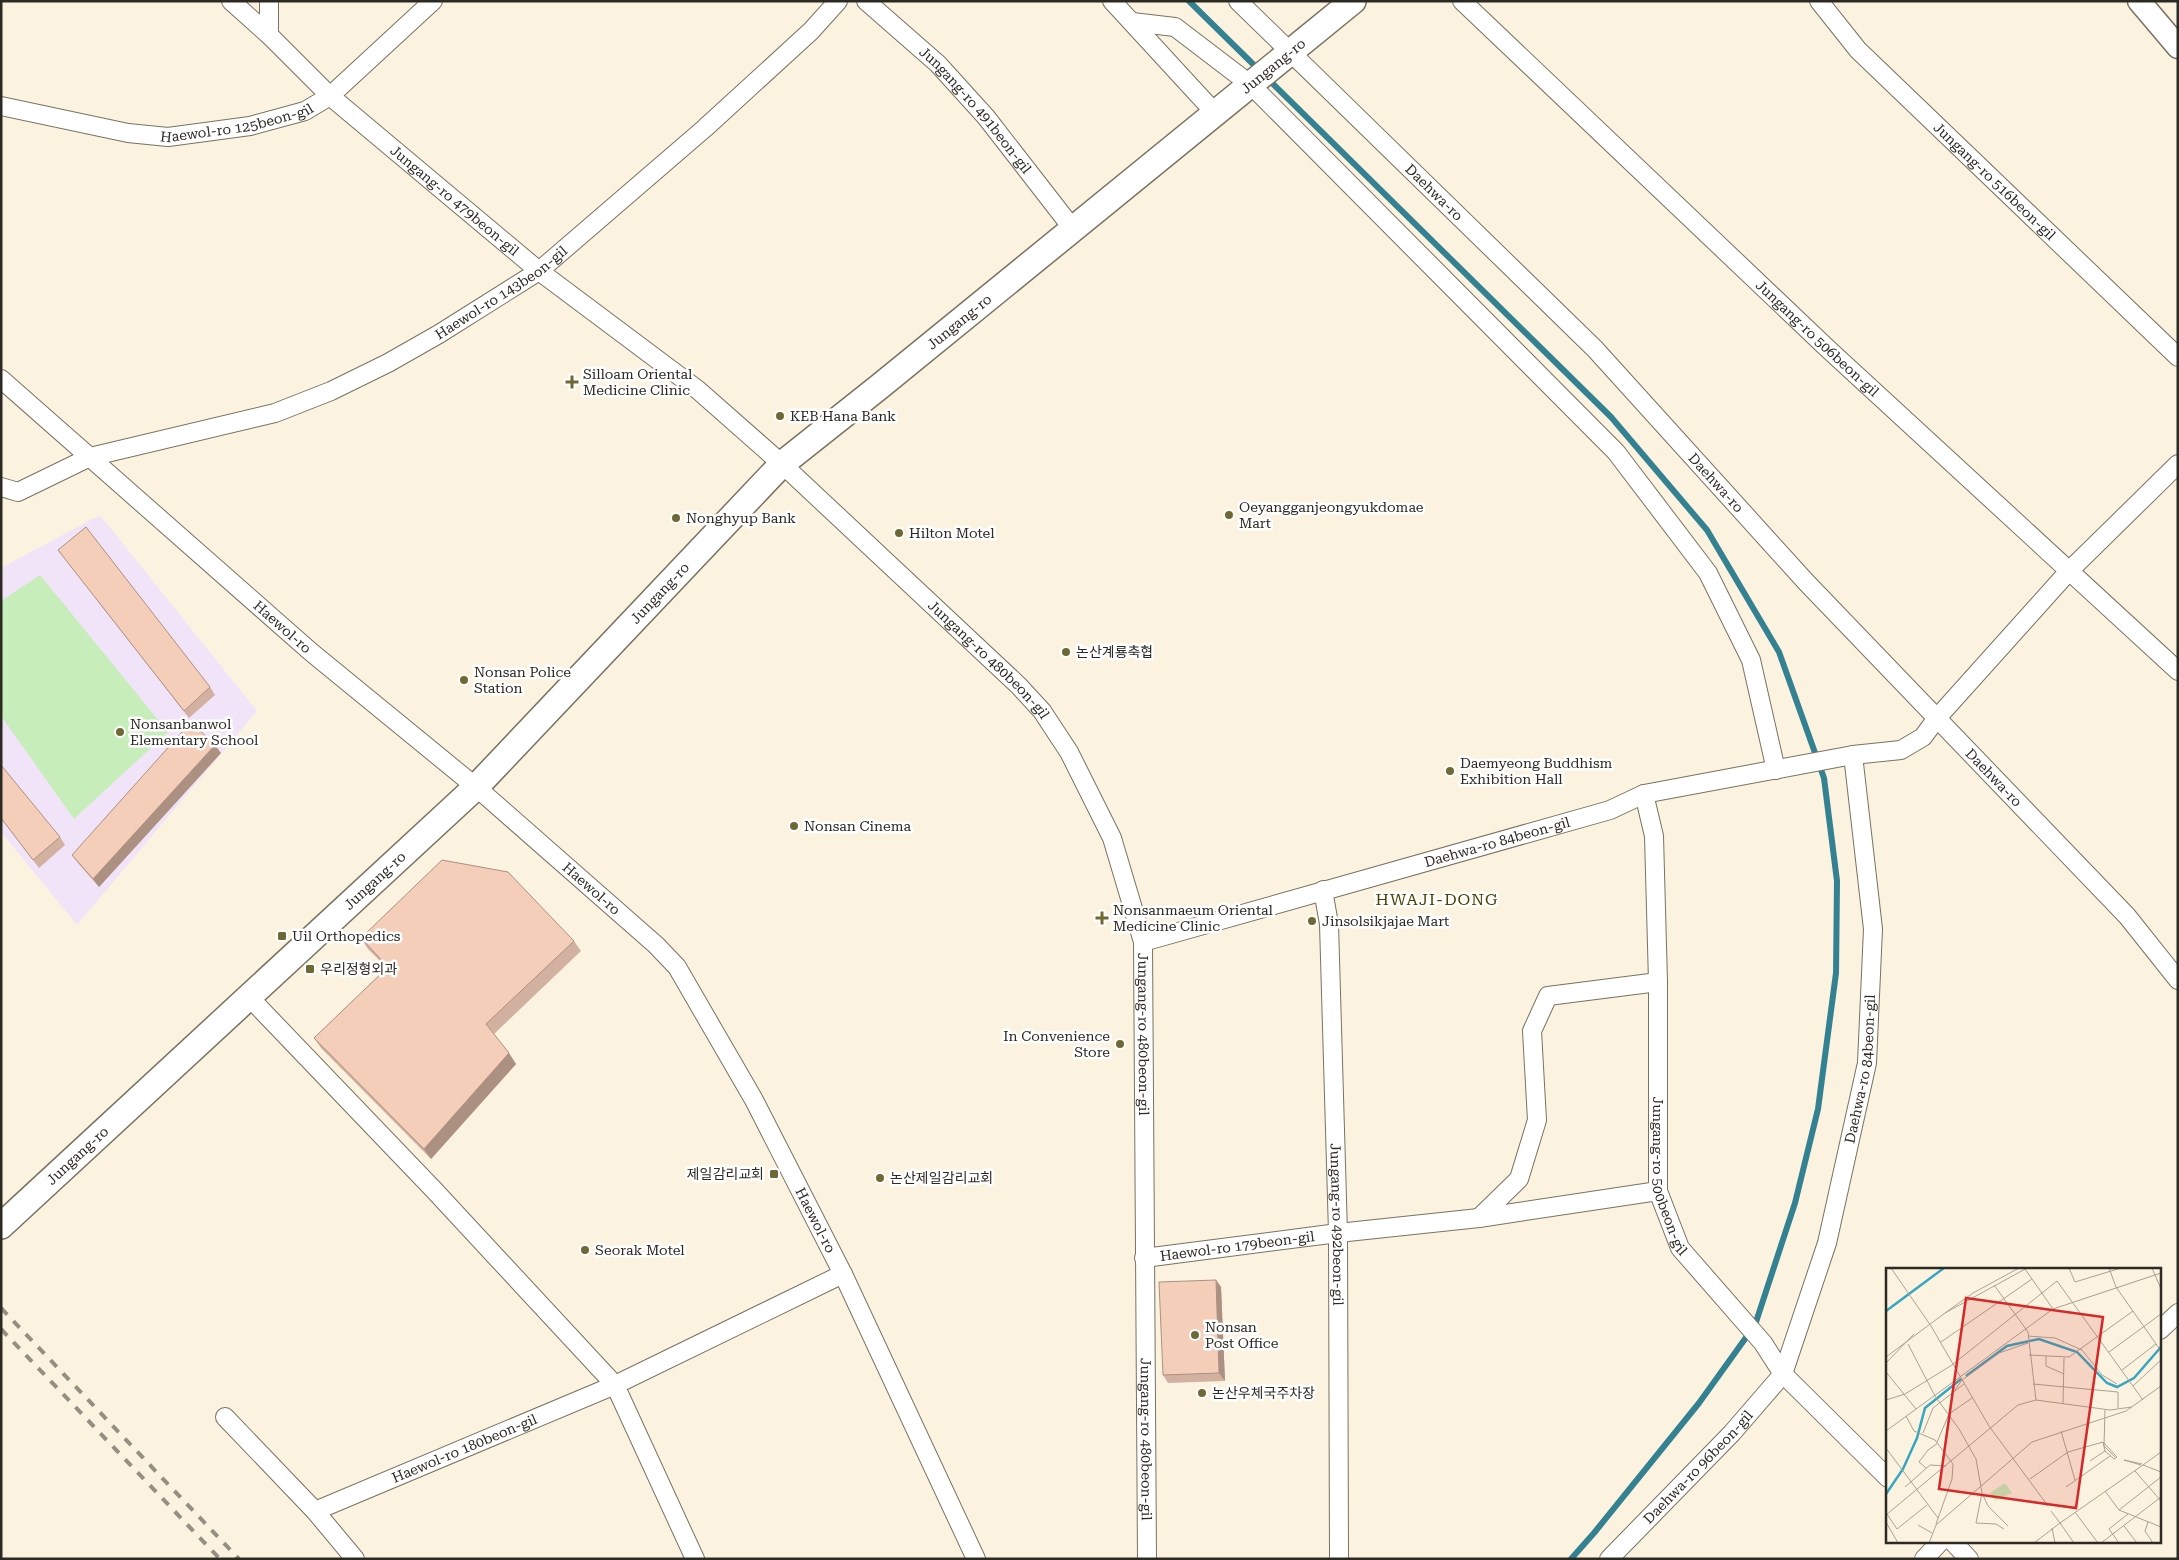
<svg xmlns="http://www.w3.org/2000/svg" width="2179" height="1560" font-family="'Roboto Serif','Noto Sans KR',serif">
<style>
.education{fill:#f2e4f8}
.pitch{fill:#c6edba}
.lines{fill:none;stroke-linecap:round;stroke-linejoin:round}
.stream{stroke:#348191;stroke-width:6}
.minor-casing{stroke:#797262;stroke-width:20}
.tertiary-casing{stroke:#797262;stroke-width:25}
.secondary-casing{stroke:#797262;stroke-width:28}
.minor{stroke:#fff;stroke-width:18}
.tertiary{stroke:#fff;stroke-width:22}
.secondary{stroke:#fff;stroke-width:25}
.rail{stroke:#958f82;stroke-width:4;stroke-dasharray:9 9;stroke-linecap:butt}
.wall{fill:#d3b1a0}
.shaded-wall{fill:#ac9082}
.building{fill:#f5ceba;stroke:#ac9082}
.poi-dot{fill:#6f6834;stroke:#fff;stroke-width:2}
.labels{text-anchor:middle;stroke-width:5;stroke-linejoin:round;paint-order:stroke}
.street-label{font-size:14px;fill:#2d2a23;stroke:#fff}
.poi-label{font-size:14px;fill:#2d2a23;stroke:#fff;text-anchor:start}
.quarter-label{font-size:16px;letter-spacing:1px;fill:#4a4100;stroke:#fff}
.inset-river{fill:none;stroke:#37a6c0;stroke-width:2.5}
.inset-road{fill:none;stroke:#a9a394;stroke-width:1}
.view{fill:#d62828;fill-opacity:0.15;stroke:#d62828;stroke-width:2.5}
.inset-edge{fill:none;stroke:#2d2a23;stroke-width:2.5}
</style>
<rect width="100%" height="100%" fill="#fbf3e0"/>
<!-- education -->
<path class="education" d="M100,515l157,196 -180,214 -76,-93v-264z"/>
<!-- pitch -->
<path class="pitch" d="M40,575l128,157 -94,87 -73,-103v-115z"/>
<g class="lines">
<!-- stream -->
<g class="stream">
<path d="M1189,1l70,69"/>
<path d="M1266,77l345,340 96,113 72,122 45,126 13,103 -1,92 -18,136 -23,94 -40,122 -56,78 -105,130 -23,26"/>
</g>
<!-- minor casing -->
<g class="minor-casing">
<g id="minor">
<path id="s1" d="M231,1l38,34 61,61 209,175 159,119 84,74 237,222 23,25 27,41 43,86 31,104 4,617"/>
<path id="s2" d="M866,1l72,63 48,53 87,112"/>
<path d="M1112,1l104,113"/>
<path id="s3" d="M1238,1l357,348 211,233 321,334 51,64"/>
<path id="s4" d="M1462,1l365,347 351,323"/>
<path id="s5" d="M1819,1l39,49 320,307"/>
<path d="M1132,22l43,5 76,58 365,367 92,121 43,87 25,110"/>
<path d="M269,35v-34"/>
<path id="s6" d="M1,106l127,27 40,4 82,-11 55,-15 25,-15 103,-95"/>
<path id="s7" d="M1,379l310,273 165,135 180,158 21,22 77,133 89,174 133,285"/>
<path id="s8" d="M1,487l17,5 72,-35 185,-44 56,-22 57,-28 51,-29 100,-63 166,-143 106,-97 27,-30"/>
<path id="s9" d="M1644,794l10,42 4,146v209l22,57 83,95 20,31 105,104"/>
<path id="s10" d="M1323,890l6,34 9,309 1,326"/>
<path id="s11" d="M1143,942l467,-132 34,-16 209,-39 48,-5 22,-13 14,-19 132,-147 109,-107"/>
<path d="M250,998l184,192 181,195 80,174"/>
<path d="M1479,1218l40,-39 18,-59 -5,-89 16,-35 110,-14"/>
<path id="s12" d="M1144,1258l194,-25 141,-15 179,-27"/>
<path d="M2160,1330l18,-17"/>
<path d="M225,1417l90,94 40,48"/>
<path id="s13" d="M315,1511l300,-126 228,-111"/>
<path d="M1952,1541l17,18"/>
<path id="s14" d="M1609,1559l123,-126 51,-59 44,-131 40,-180 6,-134 -20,-174"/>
<path d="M1924,1559l17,-18"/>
</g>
</g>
<!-- tertiary casing -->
<g class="tertiary-casing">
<path id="tertiary" d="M2139,1l39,46"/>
</g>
<!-- secondary casing -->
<g class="secondary-casing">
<g id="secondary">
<path id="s15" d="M1,1226l475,-439 306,-323 97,-77 474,-386"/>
</g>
</g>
<!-- minor -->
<use href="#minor" class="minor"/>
<!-- tertiary -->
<use href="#tertiary" class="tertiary"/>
<!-- secondary -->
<use href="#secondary" class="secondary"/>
<!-- rail -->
<g class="rail">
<path d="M1,1308l238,251"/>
<path d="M1,1329l219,230"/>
</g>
</g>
<!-- wall -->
<g class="wall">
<path d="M58,550l152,137 5,8 -26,23z"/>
<path d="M221,753l-122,134 -21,-24 -6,-8z"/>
<path d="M1,818l59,19 5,8 -26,23z"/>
<path d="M361,938l213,3 7,10 -87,83 22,30 -85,95 -110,-111 -7,-10 73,-70 -19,-19z"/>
<path d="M1216,1280l5,7 4,94 -57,2 -5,-8z"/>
</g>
<!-- shaded-wall -->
<g class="shaded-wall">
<path d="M215,745l6,8 -122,134 -6,-8z"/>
<path d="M509,1053l7,11 -85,95 -7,-10z"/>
<path d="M1216,1280l5,7 4,94 -6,-8z"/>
</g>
<!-- building -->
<g class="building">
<path d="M86,527l124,160 -26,24 -126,-161z"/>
<path d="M191,722l24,23 -122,134 -21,-24z"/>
<path d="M1,765l59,72 -27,23 -32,-42z"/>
<path d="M442,860l66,12 66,69 -88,83 23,29 -85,96 -110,-111 74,-71 -27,-29z"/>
<path d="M1216,1280l3,93 -56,2 -4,-93z"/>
</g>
<!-- markers -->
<g class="poi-dot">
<path d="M569.5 374.5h5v5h5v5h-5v5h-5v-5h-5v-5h5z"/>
<circle cx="780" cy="416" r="5"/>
<circle cx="1229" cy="515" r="5"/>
<circle cx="676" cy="518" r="5"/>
<circle cx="899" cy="533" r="5"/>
<circle cx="1066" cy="652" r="5"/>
<circle cx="464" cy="680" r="5"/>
<circle cx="120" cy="732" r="5"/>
<circle cx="1450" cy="771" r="5"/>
<circle cx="794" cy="826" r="5"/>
<path d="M1099.5 910.5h5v5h5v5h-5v5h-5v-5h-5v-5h5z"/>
<circle cx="1312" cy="921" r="5"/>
<rect x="277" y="931" width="10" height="10" rx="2.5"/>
<rect x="305" y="964" width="10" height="10" rx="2.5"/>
<circle cx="1120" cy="1044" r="5"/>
<rect x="769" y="1169" width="10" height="10" rx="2.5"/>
<circle cx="880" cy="1178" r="5"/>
<circle cx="585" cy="1250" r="5"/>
<circle cx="1195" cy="1335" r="5"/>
<circle cx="1202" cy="1393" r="5"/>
</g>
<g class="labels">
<!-- street labels -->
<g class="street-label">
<text dy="5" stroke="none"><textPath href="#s15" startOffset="1724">Jungang-ro</textPath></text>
<text dy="5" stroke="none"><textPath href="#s2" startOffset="155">Jungang-ro 491beon-gil</textPath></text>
<text dy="5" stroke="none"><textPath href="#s6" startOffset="240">Haewol-ro 125beon-gil</textPath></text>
<text dy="5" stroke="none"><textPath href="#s5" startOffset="252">Jungang-ro 516beon-gil</textPath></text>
<text dy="5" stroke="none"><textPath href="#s3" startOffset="274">Daehwa-ro</textPath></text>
<text dy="5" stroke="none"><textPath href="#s1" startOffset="300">Jungang-ro 479beon-gil</textPath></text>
<text dy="5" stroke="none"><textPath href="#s8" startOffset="545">Haewol-ro 143beon-gil</textPath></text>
<text dy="5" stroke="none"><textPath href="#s15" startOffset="1319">Jungang-ro</textPath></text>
<text dy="5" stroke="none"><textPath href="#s4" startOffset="490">Jungang-ro 506beon-gil</textPath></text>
<text dy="5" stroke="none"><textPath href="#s3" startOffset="679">Daehwa-ro</textPath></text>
<text dy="5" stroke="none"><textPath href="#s15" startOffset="914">Jungang-ro</textPath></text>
<text dy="5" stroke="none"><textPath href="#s7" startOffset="375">Haewol-ro</textPath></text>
<text dy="5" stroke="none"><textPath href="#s1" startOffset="1005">Jungang-ro 480beon-gil</textPath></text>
<text dy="5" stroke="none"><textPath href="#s3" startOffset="1084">Daehwa-ro</textPath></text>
<text dy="5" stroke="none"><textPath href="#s11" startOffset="368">Daehwa-ro 84beon-gil</textPath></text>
<text dy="5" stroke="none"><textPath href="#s15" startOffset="509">Jungang-ro</textPath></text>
<text dy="5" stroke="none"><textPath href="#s7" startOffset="780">Haewol-ro</textPath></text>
<text dy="5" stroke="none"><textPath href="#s1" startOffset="1425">Jungang-ro 480beon-gil</textPath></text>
<text dy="5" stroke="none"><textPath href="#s14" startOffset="570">Daehwa-ro 84beon-gil</textPath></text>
<text dy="5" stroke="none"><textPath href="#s15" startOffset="104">Jungang-ro</textPath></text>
<text dy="5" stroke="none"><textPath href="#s9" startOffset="385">Jungang-ro 500beon-gil</textPath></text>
<text dy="5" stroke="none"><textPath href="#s7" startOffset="1185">Haewol-ro</textPath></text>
<text dy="5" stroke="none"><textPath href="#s10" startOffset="335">Jungang-ro 492beon-gil</textPath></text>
<text dy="5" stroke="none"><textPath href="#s12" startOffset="94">Haewol-ro 179beon-gil</textPath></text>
<text dy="5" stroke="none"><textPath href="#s1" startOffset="1830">Jungang-ro 480beon-gil</textPath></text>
<text dy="5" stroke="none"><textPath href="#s13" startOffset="162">Haewol-ro 180beon-gil</textPath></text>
<text dy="5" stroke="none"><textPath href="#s14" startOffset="128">Daehwa-ro 96beon-gil</textPath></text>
</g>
<!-- poi labels -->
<g class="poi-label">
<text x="583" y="379">Silloam Oriental<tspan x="583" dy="16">Medicine Clinic</tspan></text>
<text x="790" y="421">KEB Hana Bank</text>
<text x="1239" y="512">Oeyangganjeongyukdomae<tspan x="1239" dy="16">Mart</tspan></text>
<text x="686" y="523">Nonghyup Bank</text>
<text x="909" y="538">Hilton Motel</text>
<text x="1076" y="657">논산계룡축협</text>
<text x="474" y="677">Nonsan Police<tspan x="474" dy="16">Station</tspan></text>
<text x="130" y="729">Nonsanbanwol<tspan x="130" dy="16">Elementary School</tspan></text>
<text x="1460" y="768">Daemyeong Buddhism<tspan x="1460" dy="16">Exhibition Hall</tspan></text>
<text x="804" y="831">Nonsan Cinema</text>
<text x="1113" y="915">Nonsanmaeum Oriental<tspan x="1113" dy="16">Medicine Clinic</tspan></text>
<text x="1322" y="926">Jinsolsikjajae Mart</text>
<text x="292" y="941">Uil Orthopedics</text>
<text x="320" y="974">우리정형외과</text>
<text x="1110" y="1041" text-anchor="end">In Convenience<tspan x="1110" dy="16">Store</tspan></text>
<text x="764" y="1179" text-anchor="end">제일감리교회</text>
<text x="890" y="1183">논산제일감리교회</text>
<text x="595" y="1255">Seorak Motel</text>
<text x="1205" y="1332">Nonsan<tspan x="1205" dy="16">Post Office</tspan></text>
<text x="1212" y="1398">논산우체국주차장</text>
</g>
<!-- quarter labels -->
<g class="quarter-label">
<text x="1437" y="905">HWAJI-DONG</text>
</g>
</g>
<!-- overview -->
<g transform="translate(1886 1268)">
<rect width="275" height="275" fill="#fbf3e0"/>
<path d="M119,215l7,10 -17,8 -5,-8z" fill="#c6edba"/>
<path class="inset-river" d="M0,43l58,-43M80,108l41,-30 32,-7 38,13 30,31 10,4 17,-9 27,-31M0,226l17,-25 14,-31 8,-30 36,-29"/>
<path class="inset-road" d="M5,0l40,58 58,100 59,80M183,0l6,14 46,-14M223,0l7,19 45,64M266,0l9,21M139,1l28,40M108,17l34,47 8,68M59,45l28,-20 46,-25M142,68l27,2 27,12 20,25 15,9M55,74l91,-63M22,76l27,52 24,33 17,30 6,34 -6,30 20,1 8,5M223,84l52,-38M143,87l40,2 64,-46M160,88v10l18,8M0,89l59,-44 82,-45M0,95l28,-29M236,102l34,-26M0,104l30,37M147,116l85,8v16M247,118l28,-26M69,122l7,-10 37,-27 29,-10M0,132l19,-6 47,-29 105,-84 86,119M177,136l1,-46M219,142l-1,36 11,11M20,148l8,15 21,9 18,24 -1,15 -16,45M0,163l167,-122 108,-36M175,163l14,49M37,165l10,-25 31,-24M51,174l12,-28 23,-16M217,174l14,15 -3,2 -9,-8zM0,180l52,70M238,192l17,5M238,192l18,4M204,193l15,-10M257,197l18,-13M40,200l-7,-6 9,-12 10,-7M249,203l26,30M144,211l38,-27 35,-10M19,219l25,-22 16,1M180,219l44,-31M219,223l14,19 42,17M97,227l5,11 20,20M233,242l42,-33M165,243l9,12 83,-58 18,7M189,244l23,31M1,246l10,15 30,-24M0,247l132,-110 18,-5 74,10 22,-3M0,254l12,21M262,254l-3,9 8,12M32,257l14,8M238,258l13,17M166,260l3,15M43,275l7,-18 96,-83 94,-31 35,-25M148,275l26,-20 14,20M215,275l60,-46M233,275l-10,-14 19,-15"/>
<path class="view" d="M80,30l137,19 -27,191 -137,-19z"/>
<rect width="275" height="275" class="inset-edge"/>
</g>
<!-- border -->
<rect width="2179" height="1560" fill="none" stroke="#2d2a23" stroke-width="5"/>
</svg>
